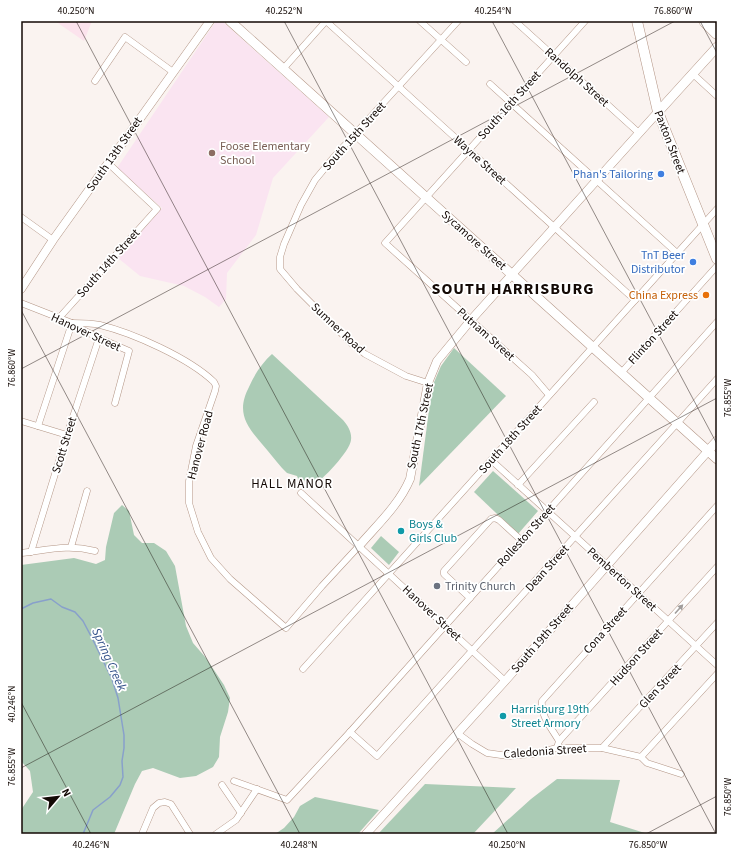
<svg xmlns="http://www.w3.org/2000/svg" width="738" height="855" font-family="'Source Sans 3',sans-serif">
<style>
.commercial{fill:#fce3ed}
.education{fill:#fae4f1}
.green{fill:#abcbb5}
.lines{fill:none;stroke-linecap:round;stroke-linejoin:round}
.stream{stroke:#88a0cb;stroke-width:1.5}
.minor-casing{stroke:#b49686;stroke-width:7}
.tertiary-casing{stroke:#b49686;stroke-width:9}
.secondary-casing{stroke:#b49686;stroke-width:10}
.primary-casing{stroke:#b49686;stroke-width:11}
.motorway-casing{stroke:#b49686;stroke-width:13}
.minor{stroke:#fff;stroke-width:6}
.tertiary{stroke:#fff;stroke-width:8}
.secondary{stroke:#fff;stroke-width:9}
.primary{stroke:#fff;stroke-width:10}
.motorway{stroke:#fff;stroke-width:12}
.oneway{fill:#a19d9b}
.ticks{fill:none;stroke:#130905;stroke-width:1;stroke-opacity:0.45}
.education-dot{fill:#8d6e63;stroke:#fff;stroke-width:1.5}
.shop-dot{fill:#3f7fe0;stroke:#fff;stroke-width:1.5}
.food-dot{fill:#e8710a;stroke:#fff;stroke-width:1.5}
.culture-dot{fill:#0f9aa8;stroke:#fff;stroke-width:1.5}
.worship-dot{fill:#6b7280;stroke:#fff;stroke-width:1.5}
.labels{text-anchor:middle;stroke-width:3.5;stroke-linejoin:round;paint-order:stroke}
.street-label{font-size:12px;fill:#130905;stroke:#fff}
.education-label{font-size:12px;fill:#785e54;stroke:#fff;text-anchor:start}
.shop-label{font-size:12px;fill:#366cbe;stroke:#fff;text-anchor:end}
.food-label{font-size:12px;fill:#c56008;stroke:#fff;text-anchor:end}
.culture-label{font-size:12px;fill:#0d838f;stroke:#fff;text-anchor:start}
.worship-label{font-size:12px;fill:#5b616d;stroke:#fff;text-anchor:start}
.neighbourhood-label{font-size:13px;letter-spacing:1px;fill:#130905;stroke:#fff}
.water-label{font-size:13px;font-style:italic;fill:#335189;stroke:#fff}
.district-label{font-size:16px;font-weight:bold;letter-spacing:1px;fill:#130905;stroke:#fff}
.neatline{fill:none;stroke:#130905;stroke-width:1.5}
.ticks-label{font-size:10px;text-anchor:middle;fill:#130905}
</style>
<rect width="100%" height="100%" fill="#faf3f0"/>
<!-- commercial -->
<path class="commercial" d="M55,21h37l-8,20z"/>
<!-- education -->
<path class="education" d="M216,21h6l107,96 -56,61 -17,57 -29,38 -1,26 -7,8 -14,-10 -21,-11 -44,-10 -22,-18 44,-50 -45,-40z"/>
<!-- green -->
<g class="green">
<path d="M454,348l52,48 -87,90 13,-99 9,-21z"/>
<path d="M272,354l71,66c5,6 9,12 8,20 -1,11 -29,41 -39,46 -3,-5 -6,-7 -13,-5l-2,-5 -10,-3 -5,-5c-7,-8 -13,-16 -20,-24 -16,-19 -26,-32 -13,-57 5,-12 13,-24 23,-33z"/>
<path d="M493,471l45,40 -20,23 -44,-42z"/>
<path d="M122,505l7,6 5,24 8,8h12l12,8 9,15 11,60 7,17 13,15 18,27 6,13 -2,14 -8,25 -1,20 -6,10 -17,9 -16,2 -27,-10 -11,3 -7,13 -21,50h-93v-24l12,-18 -3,-21 -9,-10v-196l53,-7 22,6 9,-4 1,-13 8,-34z"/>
<path d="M381,536l18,16 -10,13 -18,-17z"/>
<path d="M557,779l63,1 -10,42 38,12h-156l39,-35z"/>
<path d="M425,784l91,4 -43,46h-95z"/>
<path d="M315,797l64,13 -21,24h-83l9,-6 10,-11 6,-11z"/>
</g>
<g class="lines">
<!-- stream -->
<path class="stream" d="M21,609l12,-6 18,-4 11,8 13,5 8,9 9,17 20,41 6,19 6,37v13l-2,13 1,16 -3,8 -10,12 -17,13 -10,24"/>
<!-- minor casing -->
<g class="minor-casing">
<g id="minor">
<path d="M326,21l309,279"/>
<path d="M420,21l46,41"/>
<path d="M515,21l124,112"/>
<path d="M283,69l43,-48"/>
<path d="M693,74l24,22"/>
<path d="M95,81l30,-44 48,35"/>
<path d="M490,84l187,169"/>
<path d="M21,217l32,23"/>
<path d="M21,303l51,20 13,8 14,7 30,13 -14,52"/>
<path d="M59,318l98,-109 -49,-46"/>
<path d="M72,323c10,0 19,0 28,2 33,8 89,33 114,57l2,4 -1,5 -19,55 -7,35v22l9,29 13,26 19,21 56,49 36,-42 37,-40"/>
<path d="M621,373l96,-107"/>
<path d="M428,383l-22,-7 -41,-22 -14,-11 -54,-54 -17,-20v-12l4,-13 17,-39 14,-25 19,-23 124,-136"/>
<path d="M549,395l-17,-20 -147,-132 200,-222"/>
<path d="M21,421l46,14"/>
<path d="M38,426l34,-103"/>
<path d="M491,460l226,205"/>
<path d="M518,485l76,-83"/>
<path d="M301,493l204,188"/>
<path d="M71,547l16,-56"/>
<path d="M31,552l36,-117 32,-97"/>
<path d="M21,553c27,-3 47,-9 74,-2"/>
<path d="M470,598l-26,-24v-3l47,-52 4,-1 4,2 22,20"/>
<path d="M303,669l414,-460"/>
<path d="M350,732l27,24 340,-377"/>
<path d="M457,733l15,11 15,9 21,3 25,-2 24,-6h45l39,9 6,6 34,11"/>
<path d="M559,741c-7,-12 -19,-26 -17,-40l175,-195"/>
<path d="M557,748l2,-7 158,-174"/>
<path d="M602,748l115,-125"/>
<path d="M641,757l76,-83"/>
<path d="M234,781l53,19 63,-68 367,-410"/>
<path d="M222,785l19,28"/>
<path d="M142,834l11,-26 6,-5 6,-1 6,2 19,30"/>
<path d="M216,834l20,-14 21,-31"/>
</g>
</g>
<!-- tertiary casing -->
<g class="tertiary-casing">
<g id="tertiary">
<path d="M21,289l32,-49 157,-219"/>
<path d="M359,546c18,-21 40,-41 51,-67l18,-96 9,-22 34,-41 187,-208"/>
<path d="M366,834l139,-153 203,-230"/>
</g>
</g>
<!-- secondary casing -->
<g class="secondary-casing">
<g id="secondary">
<path d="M230,21l487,438"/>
<path d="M658,112l59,-65"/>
<path d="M708,451l9,-10"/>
</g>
</g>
<!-- primary casing -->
<g class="primary-casing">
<path id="primary" d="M637,21l21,91 59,147"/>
</g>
<!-- motorway casing -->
<g class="motorway-casing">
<path id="motorway" d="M705,21l12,12"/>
</g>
<!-- minor -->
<use href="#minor" class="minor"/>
<!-- tertiary -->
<use href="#tertiary" class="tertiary"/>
<!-- secondary -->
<use href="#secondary" class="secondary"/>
<!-- primary -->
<use href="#primary" class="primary"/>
<!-- motorway -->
<use href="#motorway" class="motorway"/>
</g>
<!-- one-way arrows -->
<defs><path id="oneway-solid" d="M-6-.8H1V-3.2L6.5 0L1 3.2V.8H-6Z"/></defs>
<use class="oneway" href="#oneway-solid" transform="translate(679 609) rotate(-48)"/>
<!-- ticks -->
<path class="ticks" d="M76,21l432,813M284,21l432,813M492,21l225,423M700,21l17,32M21,310l279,524M21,369l654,-348M21,702l70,132M21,768l696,-370M646,834l71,-38"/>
<!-- markers -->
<circle class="education-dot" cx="212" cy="153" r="4"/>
<g class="shop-dot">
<circle cx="661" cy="174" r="4"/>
<circle cx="693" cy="262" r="4"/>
</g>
<circle class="food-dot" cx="706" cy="295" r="4"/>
<g class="culture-dot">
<circle cx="401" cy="531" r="4"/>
<circle cx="503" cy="716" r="4"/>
</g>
<circle class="worship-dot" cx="437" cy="586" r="4"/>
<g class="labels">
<!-- street labels -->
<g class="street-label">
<text transform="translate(577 77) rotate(42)" y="4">Randolph Street</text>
<text transform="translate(509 105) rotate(-48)" y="4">South 16th Street</text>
<text transform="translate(354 136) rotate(-48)" y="4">South 15th Street</text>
<text transform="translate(670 142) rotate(69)" y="4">Paxton Street</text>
<text transform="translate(114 154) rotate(-55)" y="4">South 13th Street</text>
<text transform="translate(480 160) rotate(42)" y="4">Wayne Street</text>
<text transform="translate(474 240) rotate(42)" y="4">Sycamore Street</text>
<text transform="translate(108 263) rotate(-48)" y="4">South 14th Street</text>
<text transform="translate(338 328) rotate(43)" y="4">Sumner Road</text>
<text transform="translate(86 332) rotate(25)" y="4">Hanover Street</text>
<text transform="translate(486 334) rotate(42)" y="4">Putnam Street</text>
<text transform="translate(653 337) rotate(-48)" y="4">Flinton Street</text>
<text transform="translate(420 426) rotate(-78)" y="4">South 17th Street</text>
<text transform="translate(510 439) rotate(-48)" y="4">South 18th Street</text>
<text transform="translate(64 445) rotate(-73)" y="4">Scott Street</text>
<text transform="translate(200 445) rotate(-75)" y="4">Hanover Road</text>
<text transform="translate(526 535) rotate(-48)" y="4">Rolleston Street</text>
<text transform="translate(547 568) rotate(-48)" y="4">Dean Street</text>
<text transform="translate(622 579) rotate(42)" y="4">Pemberton Street</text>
<text transform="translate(432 613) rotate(43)" y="4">Hanover Street</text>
<text transform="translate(605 630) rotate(-48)" y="4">Cona Street</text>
<text transform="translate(542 638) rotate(-49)" y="4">South 19th Street</text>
<text transform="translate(636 657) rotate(-48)" y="4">Hudson Street</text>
<text transform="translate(660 686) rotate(-47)" y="4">Glen Street</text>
<text transform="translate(545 751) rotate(-4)" y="4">Caledonia Street</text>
</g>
<!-- education labels -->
<g class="education-label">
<text x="220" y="150">Foose Elementary<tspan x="220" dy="14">School</tspan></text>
</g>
<!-- shop labels -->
<g class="shop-label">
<text x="653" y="178">Phan's Tailoring</text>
<text x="685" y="259">TnT Beer<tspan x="685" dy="14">Distributor</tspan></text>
</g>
<!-- food labels -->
<g class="food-label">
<text x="698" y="299">China Express</text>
</g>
<!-- culture labels -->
<g class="culture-label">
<text x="409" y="528">Boys &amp;<tspan x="409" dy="14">Girls Club</tspan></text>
<text x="511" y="713">Harrisburg 19th<tspan x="511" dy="14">Street Armory</tspan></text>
</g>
<!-- worship labels -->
<g class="worship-label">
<text x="445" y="590">Trinity Church</text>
</g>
<!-- neighbourhood labels -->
<g class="neighbourhood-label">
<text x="292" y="488">HALL MANOR</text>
</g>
<!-- water labels -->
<g class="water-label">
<text transform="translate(110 659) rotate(66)" y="5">Spring Creek</text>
</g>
<!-- district labels -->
<g class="district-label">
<text x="513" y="294">SOUTH HARRISBURG</text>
</g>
</g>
<!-- border -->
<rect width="738" height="855" fill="none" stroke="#ffffff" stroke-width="44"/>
<!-- north arrow -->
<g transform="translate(58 797) rotate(62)" stroke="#ffffff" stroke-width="3" paint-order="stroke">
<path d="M0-3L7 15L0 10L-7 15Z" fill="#130905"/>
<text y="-6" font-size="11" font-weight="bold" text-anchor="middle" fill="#130905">N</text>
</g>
<rect x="22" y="22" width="694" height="811" class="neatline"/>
<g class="ticks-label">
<text x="76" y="14">40.250°N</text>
<text x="284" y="14">40.252°N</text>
<text x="493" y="14">40.254°N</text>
<text x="673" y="14">76.860°W</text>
<text transform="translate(11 368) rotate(-90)" y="4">76.860°W</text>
<text transform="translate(727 398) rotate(-90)" y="4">76.855°W</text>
<text transform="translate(11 704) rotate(-90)" y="4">40.246°N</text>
<text transform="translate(11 767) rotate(-90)" y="4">76.855°W</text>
<text transform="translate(727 797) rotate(-90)" y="4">76.850°W</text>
<text x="91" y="848">40.246°N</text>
<text x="299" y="848">40.248°N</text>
<text x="507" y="848">40.250°N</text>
<text x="648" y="848">76.850°W</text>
</g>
</svg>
